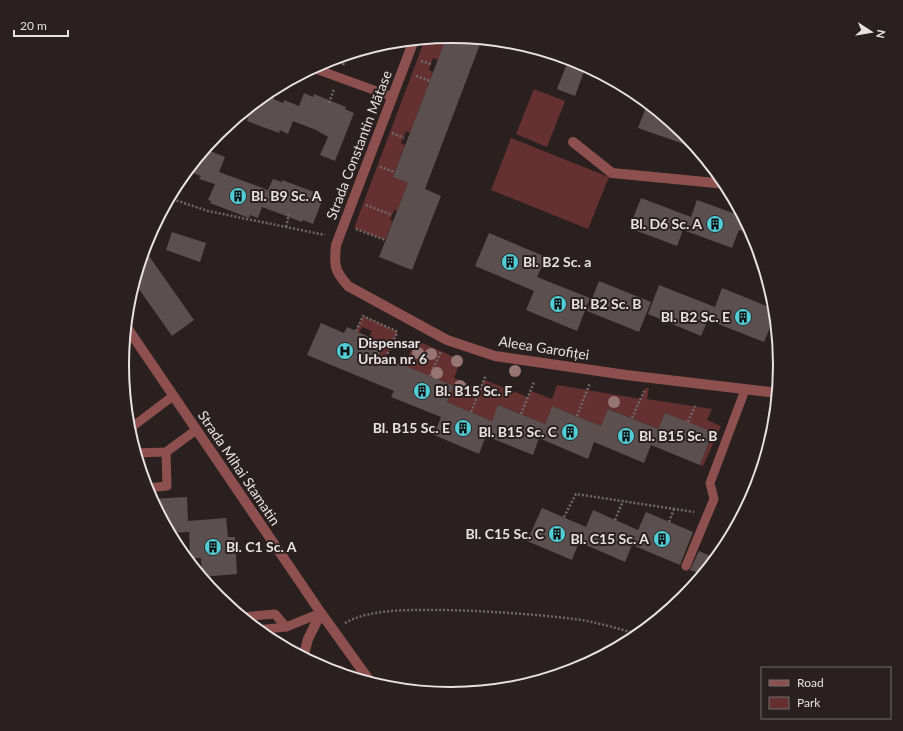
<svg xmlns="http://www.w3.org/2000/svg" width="903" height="731" font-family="Lato,sans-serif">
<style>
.green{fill:#653130}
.building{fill:#5b504f}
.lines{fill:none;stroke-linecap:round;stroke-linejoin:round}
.path{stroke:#716968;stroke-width:2.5;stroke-dasharray:2 2;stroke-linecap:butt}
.lane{stroke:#8d504e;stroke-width:9}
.street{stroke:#8d504e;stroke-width:10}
.tree{fill:#967673}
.labels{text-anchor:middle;stroke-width:4;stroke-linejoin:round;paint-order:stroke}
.street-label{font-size:14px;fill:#e8e1e1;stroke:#29201f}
.poi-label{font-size:14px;font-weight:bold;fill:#e8e1e1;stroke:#29201f;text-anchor:start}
.rim{fill:none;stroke:#e8e1e1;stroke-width:2}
</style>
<rect width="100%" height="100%" fill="#29201f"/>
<!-- green -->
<g class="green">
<path d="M447,36l-9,24 -5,-2 -4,12 4,2 -23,61 -4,-2 -5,12 4,2 -12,32 15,6 -11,28 -3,-1 -4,10 3,1 -8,19 -31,-12 71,-189z"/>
<path d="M534,89l31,12 -18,46 -31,-13z"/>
<path d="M511,138l98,39 -21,52 -97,-39z"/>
<path d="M363,316l33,15 1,2 -12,26 -6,-2 4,-11 -15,-6 4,-9 -10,-4 -3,6 -3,-2z"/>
<path d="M420,342l41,18 -7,18 26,11 4,-9 44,17 3,-6 21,8 5,-14 84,14 4,-11h4l-2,11 65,10 -5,11 14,6 -18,40 -3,-1 13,-32 -48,-20 -7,16 -49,-20 -8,17 -49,-20 -7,18 -46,-19 -7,16 -45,-19 7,-16 -50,-20 10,-22z"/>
<path d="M340,665l6,3 7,10 -27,-8 8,-4z"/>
</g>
<!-- building -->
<g class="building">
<path d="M447,36l35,3 -57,150 16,7 -29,74 -33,-13 29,-74 -15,-6z"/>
<path d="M569,58l17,8 -11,30 -18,-7z"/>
<path d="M304,93l9,4 1,-3 32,13 -1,2 9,4 -19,48 -15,-6 8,-18 -12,-7 -23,-9 -5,13 -8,-4 -1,3 -32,-12 1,-3 -9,-3 25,-20 19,8 1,-3 15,6z"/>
<path d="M648,102l37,31 13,16 -60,-21z"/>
<path d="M205,149l20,8 -6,15 49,18 5,-11 9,3v-2l32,12 -1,2 10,4 -10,26 -10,-4 -1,2 -40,-15 -4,11 -8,-3 -1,3 -39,-15 1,-2 -3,-1 7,-16 -16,-5 2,-3 -14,-5z"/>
<path d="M641,198l50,19 6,-17 47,17 10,18 -15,-5 -7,18 -49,-18 -6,16 -48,-18z"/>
<path d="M172,232l34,11 -6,19 -34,-12z"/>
<path d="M489,233l57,24 -9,20 53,21 -13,33 -51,-21 8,-19 -59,-25z"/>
<path d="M144,249l50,71 -22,16 -38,-54z"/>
<path d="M599,281l52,21 -12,30 -52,-21z"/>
<path d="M659,285l56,22 7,-19 54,22v3l-12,29 -56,-22 -7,16 -53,-22z"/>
<path d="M321,323l23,10 3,-6 22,10 -1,3 15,7 -4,8 75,31 -7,16 45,19 6,-16 47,19 7,-18 49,20 7,-17 50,20 7,-16 48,19 -13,33 -49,-20 -7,18 -50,-21 -6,17 -49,-21 -6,17 -47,-19 -7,18 -45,-19 7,-18 -50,-20 3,-6 -87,-36z"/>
<path d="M187,497l1,24 38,-3 2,19h7l2,37 -35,3 -1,-19h-11l-1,-32v6l-20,1 -18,-34z"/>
<path d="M542,508l44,19 7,-17 45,20 8,-18 47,20 -13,33 -48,-20 -7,17 -46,-20 -7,18 -45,-19z"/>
<path d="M699,551l18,8 -13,16 -14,-5z"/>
</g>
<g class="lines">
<!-- path -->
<g class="path">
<path d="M421,61l10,3"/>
<path d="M343,65l4,-10"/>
<path d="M416,76l14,5"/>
<path d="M272,99l5,-12"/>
<path d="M329,103l5,-14"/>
<path d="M392,133l12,5"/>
<path d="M380,167l15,5"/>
<path d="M169,198l39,13 117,24"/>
<path d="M366,205l26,10"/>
<path d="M286,227l3,-13"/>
<path d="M356,229l29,11"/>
<path d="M356,331l7,-15 33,15 1,2 -12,26 -6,-2"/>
<path d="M430,376l11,-25"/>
<path d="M471,412l15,-37"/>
<path d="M521,414l13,-32"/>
<path d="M577,416l13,-33"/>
<path d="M632,418l12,-27"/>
<path d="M688,422l7,-16"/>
<path d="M564,517l12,-23 118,18"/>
<path d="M615,520l8,-19"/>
<path d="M669,522l5,-13"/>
<path d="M345,623c26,-15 69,-13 99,-13 44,1 88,4 131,9 22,3 44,10 66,16"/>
</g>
<!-- lane -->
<g class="lane">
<path d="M313,68l80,29"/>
<path d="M128,430l45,-34"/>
<path d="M135,453l31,-1 30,-22"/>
<path d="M146,488l21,-2 -1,-34"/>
<path d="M686,566l28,-67 -4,-16 35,-93"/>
<path d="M241,617l34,-3 11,13"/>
<path d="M257,630l29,-3 35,-14"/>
</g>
<!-- street -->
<g class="street">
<path d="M414,40l-78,205c-2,21 -2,25 12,41l99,54 48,16 131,19 152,18"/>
<path d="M573,142l39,31 114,11"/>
<path d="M126,326l195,287 51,71"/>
<path d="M303,658l5,-19 13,-26"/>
</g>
</g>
<!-- trees -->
<g class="tree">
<circle cx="418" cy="353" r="6"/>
<circle cx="431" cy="354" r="6"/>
<circle cx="457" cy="361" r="6"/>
<circle cx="515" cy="371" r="6"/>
<circle cx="437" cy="373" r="6"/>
<circle cx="460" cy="386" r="6"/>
<circle cx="614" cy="402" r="6"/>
</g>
<!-- icons -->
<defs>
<g id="building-disc" transform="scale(0.9)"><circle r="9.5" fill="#52ccd5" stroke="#29201f"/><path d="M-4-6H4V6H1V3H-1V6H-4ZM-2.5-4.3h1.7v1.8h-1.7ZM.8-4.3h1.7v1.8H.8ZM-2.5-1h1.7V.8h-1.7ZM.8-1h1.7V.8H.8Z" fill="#111"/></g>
<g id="hospital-disc" transform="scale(0.9)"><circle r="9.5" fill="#52ccd5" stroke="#29201f"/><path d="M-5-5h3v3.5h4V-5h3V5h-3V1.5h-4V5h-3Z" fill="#111"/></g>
</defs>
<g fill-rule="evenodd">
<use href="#building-disc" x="238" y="196"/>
<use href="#building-disc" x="715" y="224"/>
<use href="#building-disc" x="510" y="262"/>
<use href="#building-disc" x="558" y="304"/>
<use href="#building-disc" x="743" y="317"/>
<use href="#hospital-disc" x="345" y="351"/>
<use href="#building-disc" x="422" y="391"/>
<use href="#building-disc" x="463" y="428"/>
<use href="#building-disc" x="570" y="432"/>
<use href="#building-disc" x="626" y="436"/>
<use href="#building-disc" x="557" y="534"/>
<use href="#building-disc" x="662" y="539"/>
<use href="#building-disc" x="213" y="547"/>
</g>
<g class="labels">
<!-- street labels -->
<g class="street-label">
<text transform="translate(359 145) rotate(-69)" y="5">Strada Constantin Mătase</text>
<text transform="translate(544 348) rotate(9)" y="5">Aleea Garofiței</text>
<text transform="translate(239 468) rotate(56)" y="5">Strada Mihai Stamatin</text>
</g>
<!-- poi labels -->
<g class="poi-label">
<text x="251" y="201">Bl. B9 Sc. A</text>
<text x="702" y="229" text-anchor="end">Bl. D6 Sc. A</text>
<text x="523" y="267">Bl. B2 Sc. a</text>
<text x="571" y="309">Bl. B2 Sc. B</text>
<text x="730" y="322" text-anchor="end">Bl. B2 Sc. E</text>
<text x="358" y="348">Dispensar<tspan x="358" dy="16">Urban nr. 6</tspan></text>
<text x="435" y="396">Bl. B15 Sc. F</text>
<text x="450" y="433" text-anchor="end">Bl. B15 Sc. E</text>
<text x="557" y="437" text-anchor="end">Bl. B15 Sc. C</text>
<text x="639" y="441">Bl. B15 Sc. B</text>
<text x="544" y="539" text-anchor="end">Bl. C15 Sc. C</text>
<text x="649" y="544" text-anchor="end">Bl. C15 Sc. A</text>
<text x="226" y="552">Bl. C1 Sc. A</text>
</g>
</g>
<!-- crop -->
<path d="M0 0H903V731H0ZM129 365a322 322 0 1 1 644 0a322 322 0 1 1-644 0Z" fill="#29201f" fill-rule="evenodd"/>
<path class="rim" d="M129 365a322 322 0 1 1 644 0a322 322 0 1 1-644 0Z"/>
<!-- legend -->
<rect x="761" y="667" width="130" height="52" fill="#29201f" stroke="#756d6d"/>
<rect x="769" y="680" width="20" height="6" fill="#8d504e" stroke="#756d6d"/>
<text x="797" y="687" font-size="12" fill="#e8e1e1">Road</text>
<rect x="769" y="697" width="20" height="12" fill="#653130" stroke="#756d6d"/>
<text x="797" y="707" font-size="12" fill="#e8e1e1">Park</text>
<!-- north arrow -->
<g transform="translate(871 32) rotate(102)" stroke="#29201f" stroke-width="3" paint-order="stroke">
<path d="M0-3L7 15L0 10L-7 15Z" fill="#e8e1e1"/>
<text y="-6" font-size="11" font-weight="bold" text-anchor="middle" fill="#e8e1e1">N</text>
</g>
<!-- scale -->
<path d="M14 30v6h54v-6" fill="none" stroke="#e8e1e1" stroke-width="2"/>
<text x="20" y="30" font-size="12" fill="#e8e1e1" stroke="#29201f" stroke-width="3" paint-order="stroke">20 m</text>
</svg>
